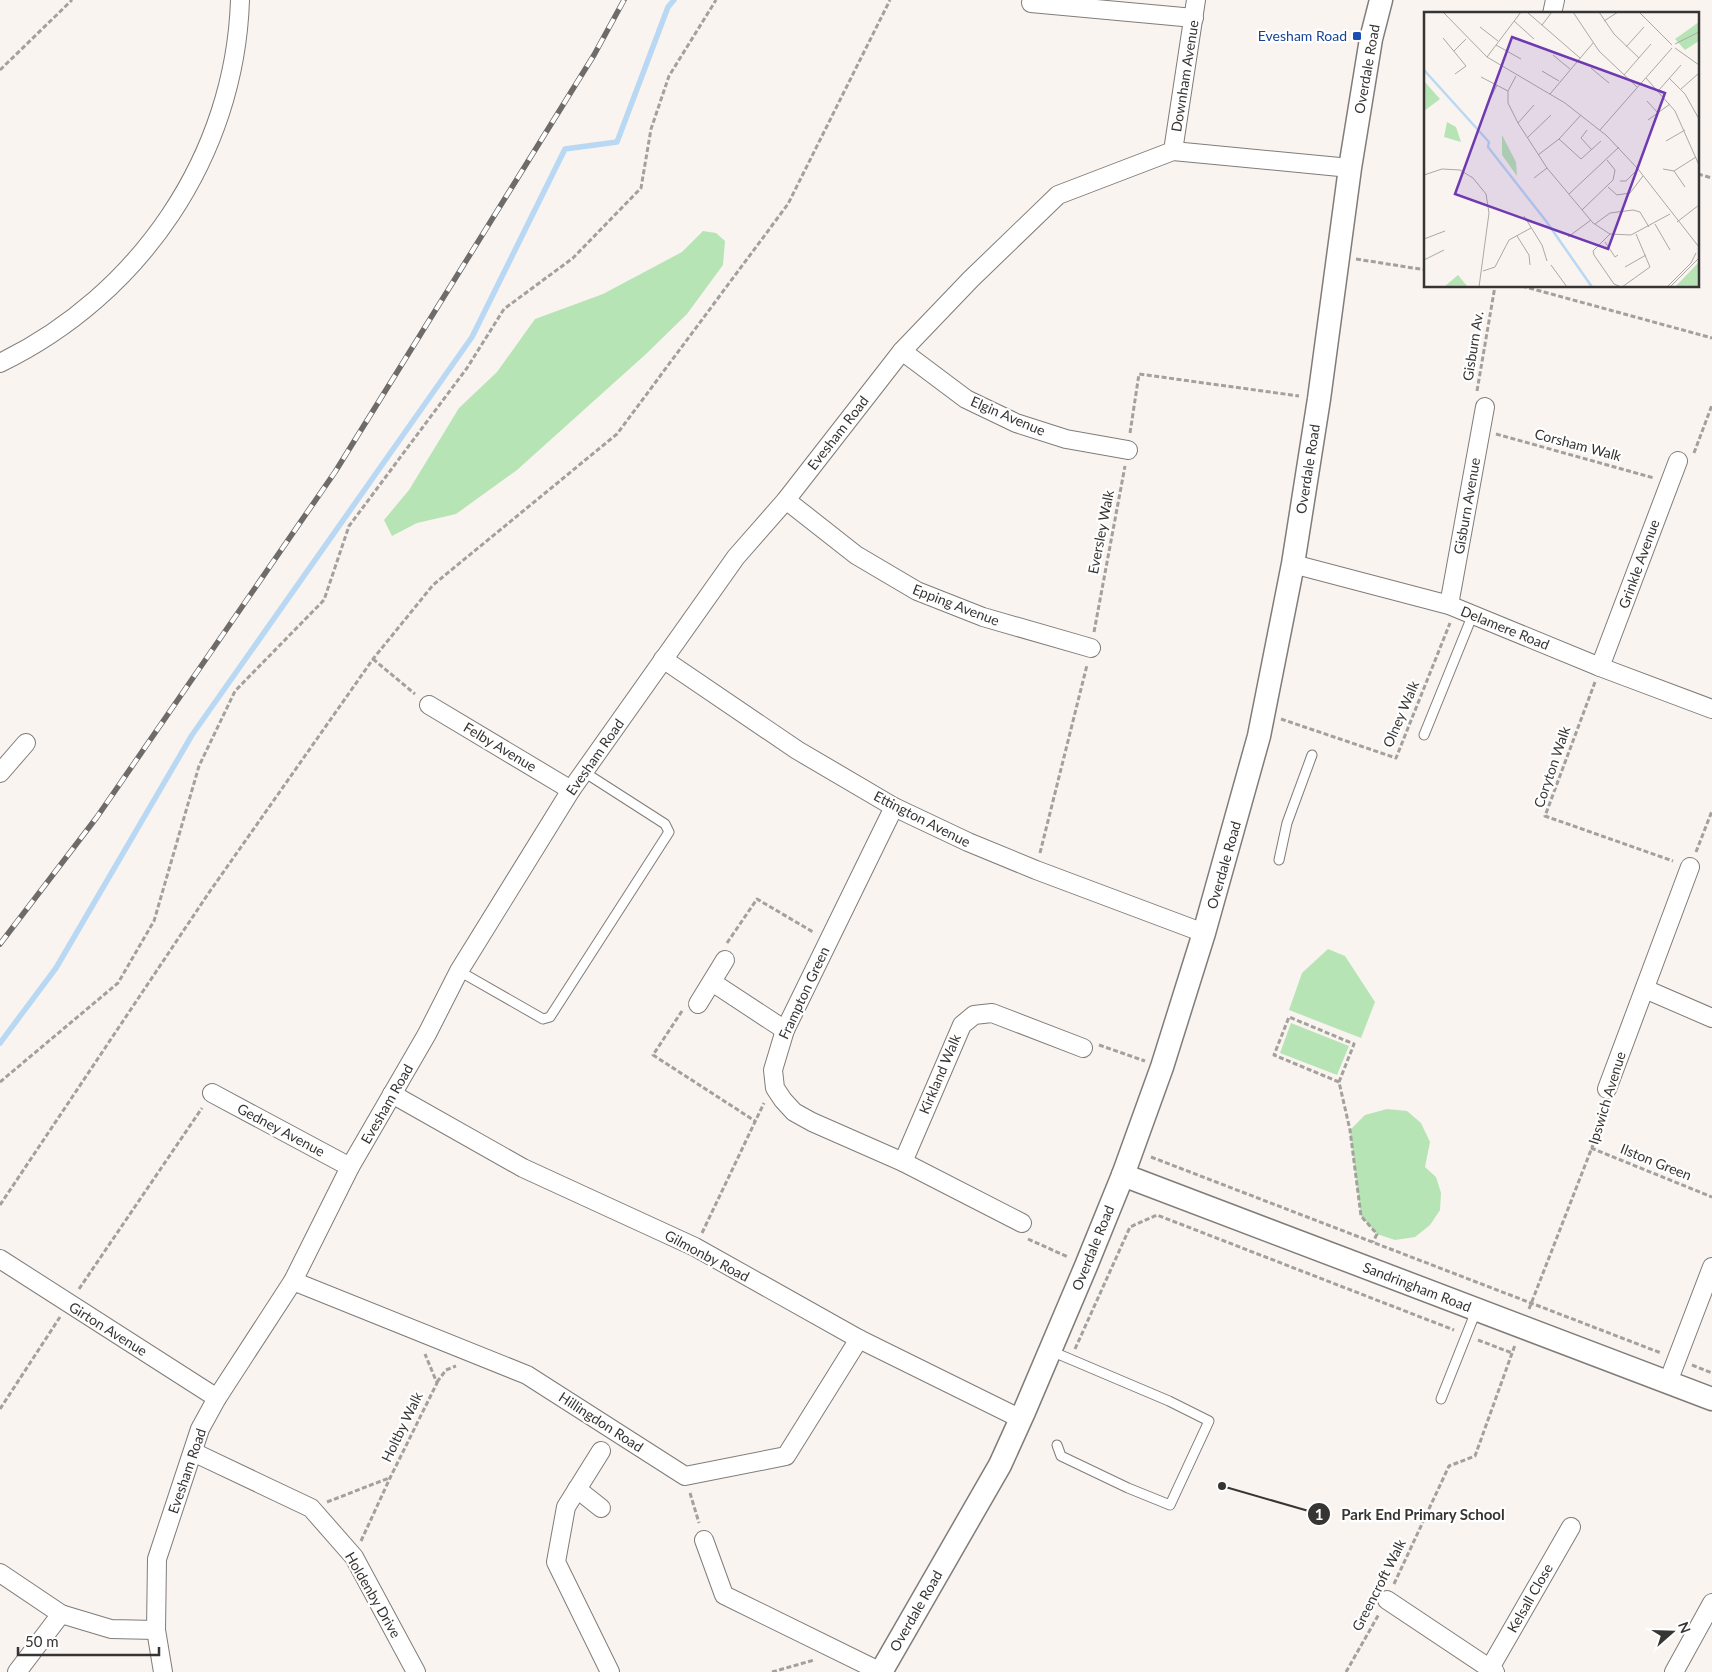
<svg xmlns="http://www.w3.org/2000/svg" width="1712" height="1672" font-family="Lato,sans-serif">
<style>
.green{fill:#b7e4b4}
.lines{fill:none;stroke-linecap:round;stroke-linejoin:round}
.stream{stroke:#b9d8f3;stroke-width:5.5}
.service-casing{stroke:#817c79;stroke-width:11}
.minor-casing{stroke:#817c79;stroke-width:20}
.tertiary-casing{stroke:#817c79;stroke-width:25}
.path{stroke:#a4a09d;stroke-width:3;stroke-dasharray:5 2.5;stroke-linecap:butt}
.service{stroke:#fff;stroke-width:9}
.minor{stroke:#fff;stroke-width:18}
.tertiary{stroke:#fff;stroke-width:22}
.rail-casing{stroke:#6e6b69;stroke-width:5.5}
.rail{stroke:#fff;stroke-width:4;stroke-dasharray:11;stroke-linecap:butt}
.transit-dot{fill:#1a4fb4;stroke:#fff;stroke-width:2}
.labels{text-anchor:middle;stroke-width:4.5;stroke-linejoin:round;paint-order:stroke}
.transit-label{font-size:14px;fill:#164399;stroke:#fff;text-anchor:end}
.street-label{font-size:14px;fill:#373534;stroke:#fff}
.inset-river{fill:none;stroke:#b9d8f3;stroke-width:2.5}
.inset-road{fill:none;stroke:#aba8a5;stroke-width:1}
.view{fill:#6f3ab1;fill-opacity:0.15;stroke:#6f3ab1;stroke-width:2.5}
.inset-edge{fill:none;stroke:#373534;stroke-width:2.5}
.leader{fill:none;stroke:#373534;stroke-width:2}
.callout-dot{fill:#373534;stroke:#fff;stroke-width:2}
.mark-label{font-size:15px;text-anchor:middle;font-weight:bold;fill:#fff}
.callout-label{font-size:15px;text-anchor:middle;font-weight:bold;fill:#373534;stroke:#fff;stroke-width:4.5;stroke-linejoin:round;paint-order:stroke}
</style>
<rect width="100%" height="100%" fill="#f9f4f0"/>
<!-- green -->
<g class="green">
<path d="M703,231l13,2 9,8 -2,24 -36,49 -41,40 -129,116 -61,44 -39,9 -25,13 -8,-16 25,-30 50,-82 38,-36 38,-53 68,-25 79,-42z"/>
<path d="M1328,949l17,7 30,46 -14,36 -72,-28 13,-37z"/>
<path d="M1291,1023l58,23 -12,29 -57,-22z"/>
<path d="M1387,1109l20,2 14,12 9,19 -5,25 11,10 5,16 -1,17 -10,15 -15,12 -20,3 -18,-6 -16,-18 -11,-86 15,-15z"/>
</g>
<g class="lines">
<!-- stream -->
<path class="stream" d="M0,1043l56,-75 136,-233 280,-398 93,-188 52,-7 51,-135 6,-7"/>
<!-- service casing -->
<g class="service-casing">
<g id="service">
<path d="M1424,735l49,-121"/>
<path d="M1279,860l8,-37 25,-68"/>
<path d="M459,971l84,48 7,-2 119,-185 -4,-8 -81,-52"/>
<path d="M1051,1351l118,50 40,20 -39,84 -42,-17 -67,-32 -4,-11"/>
<path d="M1441,1399l35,-88"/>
</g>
</g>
<!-- minor casing -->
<g class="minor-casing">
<g id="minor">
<path d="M1031,3l163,15"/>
<path d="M1552,14l3,-14"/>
<path d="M1173,151l23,-151"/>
<path d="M902,351l64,48 50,24 50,16 62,11"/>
<path d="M0,363c140,-68 235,-207 240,-363"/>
<path d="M786,500l70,55 61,36 66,26 108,31"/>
<path d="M1293,564l156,41 151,62 112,42"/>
<path d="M1449,605l36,-198"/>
<path d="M663,659l134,91 97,57 74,35 68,28 168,63"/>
<path d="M1600,667l78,-206"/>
<path d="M429,705l142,85"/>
<path d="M0,773l26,-30"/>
<path d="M894,807l-109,223 -12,40 2,18 8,12 11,12 18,10 91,40 119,61"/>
<path d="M712,982l73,48"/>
<path d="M1645,989l67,29"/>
<path d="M698,1004l27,-44"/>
<path d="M1607,1089l83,-222"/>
<path d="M212,1093l138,74"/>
<path d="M392,1094l131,74 172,79 164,92 162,80"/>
<path d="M903,1162l59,-137 12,-10 18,-2 91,35"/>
<path d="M0,1259l217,139"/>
<path d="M293,1281l234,94 158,101 101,-20 73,-117"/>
<path d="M1668,1382l44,-115"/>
<path d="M601,1451l-35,56 -10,55 54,110"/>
<path d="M193,1452l118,56 43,49 62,115"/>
<path d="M577,1489l24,19"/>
<path d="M704,1540l20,55 157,77"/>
<path d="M0,1573l61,41 50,15 45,1"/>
<path d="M1387,1600l108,72"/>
<path d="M1490,1668l81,-141"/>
<path d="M17,1672l44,-58"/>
<path d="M163,1672l-7,-42 1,-71 43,-130 17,-31 76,-117 57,-114 77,-133 32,-63 112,-181 165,-233 50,-57 116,-149 69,-72 87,-84 115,-44 177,17"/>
<path d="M1674,1672l38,-69"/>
</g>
</g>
<!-- tertiary casing -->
<g class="tertiary-casing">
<g id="tertiary">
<path d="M1123,1175l589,224"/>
<path d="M881,1672l119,-207 24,-53 62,-146 37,-91 39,-108 42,-134 55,-197 34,-172 26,-165 31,-231 21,-129 10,-39"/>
</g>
</g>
<!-- path -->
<g class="path">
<path d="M0,70l72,-70"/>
<path d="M1698,174l14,4"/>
<path d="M1356,259l70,11"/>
<path d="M1522,286l190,52"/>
<path d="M1477,391l18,-105"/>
<path d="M1130,433l9,-59 160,22"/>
<path d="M1496,434l158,44"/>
<path d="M1694,453l18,-48"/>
<path d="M1094,632l31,-166"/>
<path d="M373,659l42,35"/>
<path d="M1595,682l-50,134 128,45"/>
<path d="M1281,719l115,39 54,-135"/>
<path d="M1696,852l16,-41"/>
<path d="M1040,853l47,-188"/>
<path d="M727,943l30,-44 56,33"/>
<path d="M682,1011l-29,44 102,66"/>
<path d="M1099,1045l46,16"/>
<path d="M0,1082l118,-99 36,-62 45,-155 36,-75 89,-91 25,-74 118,-158 37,-59 69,-51 68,-70 10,-59 18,-53 47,-76"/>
<path d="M1339,1082l15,-38 -65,-27 -15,38 65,27 11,48 11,86 16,18 -4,8"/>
<path d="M1591,1148l121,49"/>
<path d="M1151,1157l510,196"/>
<path d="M0,1205l208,-311 165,-235 60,-74 184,-151 171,-230 102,-204"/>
<path d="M702,1233l62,-130"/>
<path d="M1028,1239l40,18"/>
<path d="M79,1289l123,-181"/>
<path d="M1529,1309l78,-200v-5"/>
<path d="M1478,1340l34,13"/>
<path d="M1075,1349l55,-122 27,-12 297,115"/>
<path d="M1692,1365l20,8"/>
<path d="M437,1382l9,-12 10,-4"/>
<path d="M0,1409l60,-92"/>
<path d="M690,1493l9,30"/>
<path d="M327,1502l62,-24"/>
<path d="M361,1541l29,-63 47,-95 -12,-29"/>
<path d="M1394,1584l55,-118 26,-10 40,-111"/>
<path d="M772,1672l42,-12"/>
<path d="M1346,1672l33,-58"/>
</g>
<!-- service -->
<use href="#service" class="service"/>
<!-- minor -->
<use href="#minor" class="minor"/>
<!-- tertiary -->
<use href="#tertiary" class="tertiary"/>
<!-- rail casing -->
<g class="rail-casing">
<path id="rail" d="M0,944l97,-127 238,-345 259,-417 30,-55"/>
</g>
<!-- rail -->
<use href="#rail" class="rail"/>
</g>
<!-- markers -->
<rect class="transit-dot" x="1352" y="31" width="10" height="10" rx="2.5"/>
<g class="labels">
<!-- transit labels -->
<g class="transit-label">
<text x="1347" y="41">Evesham Road</text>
</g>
<!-- street labels -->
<g class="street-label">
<text transform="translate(1367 69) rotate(-80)" y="5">Overdale Road</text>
<text transform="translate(1185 76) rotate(-81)" y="5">Downham Avenue</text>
<text transform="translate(1473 346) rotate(-81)" y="5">Gisburn Av.</text>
<text transform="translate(1008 416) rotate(23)" y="5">Elgin Avenue</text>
<text transform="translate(838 433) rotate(-52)" y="5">Evesham Road</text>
<text transform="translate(1578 445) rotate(15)" y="5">Corsham Walk</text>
<text transform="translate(1308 469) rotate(-81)" y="5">Overdale Road</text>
<text transform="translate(1467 506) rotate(-80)" y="5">Gisburn Avenue</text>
<text transform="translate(1101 532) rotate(-79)" y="5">Eversley Walk</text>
<text transform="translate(1639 564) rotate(-70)" y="5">Grinkle Avenue</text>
<text transform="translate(956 605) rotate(21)" y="5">Epping Avenue</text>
<text transform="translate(1505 628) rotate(22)" y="5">Delamere Road</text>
<text transform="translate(1401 714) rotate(-67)" y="5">Olney Walk</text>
<text transform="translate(500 747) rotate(31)" y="5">Felby Avenue</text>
<text transform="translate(595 757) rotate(-55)" y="5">Evesham Road</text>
<text transform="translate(1552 767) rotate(-71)" y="5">Coryton Walk</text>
<text transform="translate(922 819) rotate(27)" y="5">Ettington Avenue</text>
<text transform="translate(1224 865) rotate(-74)" y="5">Overdale Road</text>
<text transform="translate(804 993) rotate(-65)" y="5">Frampton Green</text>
<text transform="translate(940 1074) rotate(-67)" y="5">Kirkland Walk</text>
<text transform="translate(1607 1098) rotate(-73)" y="5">Ipswich Avenue</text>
<text transform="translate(387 1104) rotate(-60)" y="5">Evesham Road</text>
<text transform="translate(281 1130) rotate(28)" y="5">Gedney Avenue</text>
<text transform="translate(1656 1162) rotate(22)" y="5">Ilston Green</text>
<text transform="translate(1093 1248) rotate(-68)" y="5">Overdale Road</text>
<text transform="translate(707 1256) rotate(28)" y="5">Gilmonby Road</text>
<text transform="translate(1417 1287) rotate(21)" y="5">Sandringham Road</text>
<text transform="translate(108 1329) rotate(32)" y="5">Girton Avenue</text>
<text transform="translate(601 1422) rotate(33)" y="5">Hillingdon Road</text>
<text transform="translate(402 1427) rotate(-64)" y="5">Holtby Walk</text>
<text transform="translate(187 1471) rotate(-71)" y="5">Evesham Road</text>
<text transform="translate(1379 1585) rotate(-63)" y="5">Greencroft Walk</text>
<text transform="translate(373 1595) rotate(60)" y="5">Holdenby Drive</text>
<text transform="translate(1530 1598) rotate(-60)" y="5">Kelsall Close</text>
<text transform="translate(916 1611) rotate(-60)" y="5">Overdale Road</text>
</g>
</g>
<!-- overview -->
<g transform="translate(1424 12)">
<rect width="275" height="275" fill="#f9f4f0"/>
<path d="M275,10v19l-14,9 -10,-11zM0,69l16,18 -16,12zM23,110l9,5 5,15 -17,-5zM78,123l14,27 1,14 -15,-21zM275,250v25h-24zM34,263l10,12h-24z" fill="#b7e4b4"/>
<path class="inset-river" d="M0,58l65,72 -1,5 58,74 46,66"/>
<path class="inset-road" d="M19,0l44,45 78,46 42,33 31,33 61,78M103,0l53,46M149,0l26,39 38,36M175,0l15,22 25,24M215,0l33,33M90,9l20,18M180,9l14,-9M118,13l10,-13M56,15l18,14M19,26l23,28 -11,8M251,32l24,-12M72,33l25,14M202,35l18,-20M251,36l24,17M30,39l12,-12M129,43l17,14M63,45l34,-45M167,56l18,15M118,59l17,10M200,63l27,-31M92,64l-8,15v12l10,20 29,45 46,55 17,11 21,1 39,-21M57,65l27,14M222,66l29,33 24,54M245,66l16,16 14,25M257,77l18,-16M235,78l22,-25M126,82l43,-51M66,87l7,-14M223,89l11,12M224,108l22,-16M94,111l16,-18M163,118l-6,8 11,12M176,118l72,-82M103,126l24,-23M135,127l22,20 20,-18M242,129l19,-11M114,143l21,-16 22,-24M239,157l11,2 22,-14M250,159l11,16M0,163l18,-6 18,1 13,8 13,16 3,19 -10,74M110,166l13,-10M196,169h6l12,-12M184,175l9,8 13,-2 13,-17M145,182l50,-47M158,198l31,-30 2,-10 -8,-10M100,204l18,29 5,16M253,210l22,-17M171,212l15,-11 23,-3 7,2 9,15M231,212l15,26M186,222l-17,17 1,4 20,29 7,3M93,224l12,19 1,10M144,225l23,-17M0,227l21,-8M181,230l10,15 3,-2M0,248l20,-10M127,253l16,22M201,255l21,-12M59,259l12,-4 14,-27 22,-12M198,275l28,-20 -14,-33M243,275l24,-24 5,-10M246,275l29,-29"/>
<path class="view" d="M88,25l153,56 -57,156 -153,-55z"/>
<rect width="275" height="275" class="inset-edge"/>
</g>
<!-- callouts -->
<path class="leader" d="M1222 1486L1319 1514"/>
<g class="callout-dot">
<circle cx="1222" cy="1486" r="5"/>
<circle cx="1319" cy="1514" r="12"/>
</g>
<g class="mark-label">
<text x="1319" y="1520">1</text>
</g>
<g class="callout-label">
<text x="1423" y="1520">Park End Primary School</text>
</g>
<!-- north arrow -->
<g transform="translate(1672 1632) rotate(70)" stroke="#ffffff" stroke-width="4" paint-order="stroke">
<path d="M0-4L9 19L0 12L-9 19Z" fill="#373534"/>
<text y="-8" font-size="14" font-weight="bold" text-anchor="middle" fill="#373534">N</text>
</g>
<!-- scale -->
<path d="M18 1647v8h141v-8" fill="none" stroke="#373534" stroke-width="2.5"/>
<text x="25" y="1647" font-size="15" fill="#373534" stroke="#ffffff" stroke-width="4" paint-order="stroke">50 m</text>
</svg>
